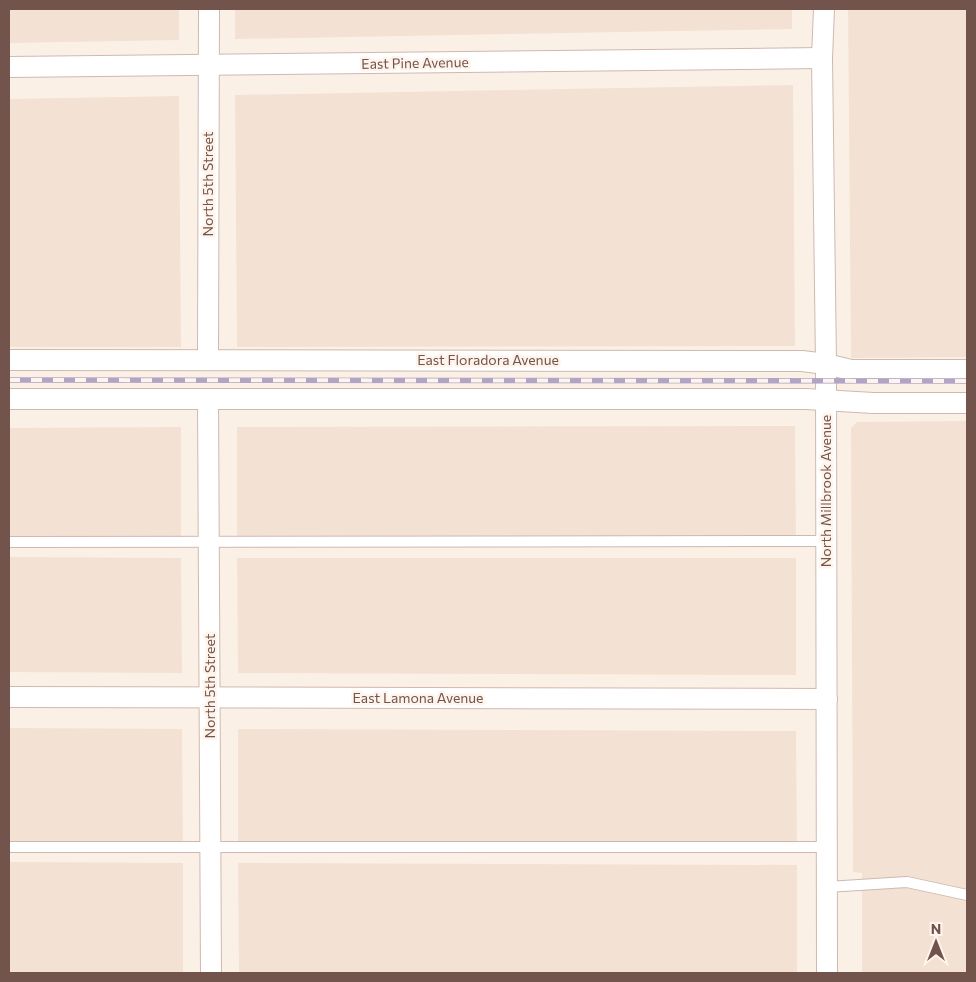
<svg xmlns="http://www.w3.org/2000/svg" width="976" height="982" font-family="Commissioner,sans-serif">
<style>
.residential{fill:#f3e1d4}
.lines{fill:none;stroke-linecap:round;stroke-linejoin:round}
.lane-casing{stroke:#cfb9af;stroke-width:12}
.street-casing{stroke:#cfb9af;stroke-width:22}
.lane{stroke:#fff;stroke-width:10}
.street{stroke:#fff;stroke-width:20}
.rail-casing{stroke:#b1a5c5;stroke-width:5.5}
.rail{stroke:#fef4ec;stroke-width:4;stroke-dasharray:11;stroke-linecap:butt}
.labels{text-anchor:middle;stroke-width:5;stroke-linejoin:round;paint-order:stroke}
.street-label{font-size:14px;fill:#73544c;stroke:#fef4ec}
</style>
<rect width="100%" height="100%" fill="#fbf0e6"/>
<!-- residential -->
<g class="residential">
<path d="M9,9h170v31l-170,3z"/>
<path d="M235,9h557v20l-557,10z"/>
<path d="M848,9h119v348l-116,1z"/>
<path d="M793,85l2,261 -558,1 -2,-252z"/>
<path d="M179,96l2,251h-172v-248z"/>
<path d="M967,421v552h-105v-100l-9,-1 -2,-444 6,-6z"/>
<path d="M795,426l1,117h-559v-116z"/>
<path d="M181,427v116l-172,-1v-114z"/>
<path d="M9,557l172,1 1,115 -173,-1z"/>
<path d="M237,558h559v117l-558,-2z"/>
<path d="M9,728l173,1 1,119 -174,-1z"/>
<path d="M238,729l558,2 1,119 -559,-2z"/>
<path d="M9,862l174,1v110h-174z"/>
<path d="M238,863l559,2v108h-558z"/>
</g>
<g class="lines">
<!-- lane casing -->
<g class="lane-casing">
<g id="lane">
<path d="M9,542l818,-1"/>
<path d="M9,847h818"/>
<path d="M827,887l80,-5 60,13"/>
</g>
</g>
<!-- street casing -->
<g class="street-casing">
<g id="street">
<path d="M824,9l-2,49 4,306 1,609"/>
<path d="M9,67l813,-9"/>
<path d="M9,360l793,1 24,3 25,6h116"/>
<path d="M208,360l1,-351"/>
<path d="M9,399h797l67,4h94"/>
<path d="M208,399l3,574"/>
<path d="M9,697l818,2"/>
</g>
</g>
<!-- lane -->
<use href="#lane" class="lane"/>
<!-- street -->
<use href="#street" class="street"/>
<!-- rail casing -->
<g class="rail-casing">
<path id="rail" d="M9,380l958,1"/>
</g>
<!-- rail -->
<use href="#rail" class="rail"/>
</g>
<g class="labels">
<!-- street labels -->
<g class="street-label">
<text transform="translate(415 63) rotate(-1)" y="5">East Pine Avenue</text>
<text transform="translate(208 184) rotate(-90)" y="5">North 5th Street</text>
<text x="488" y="365">East Floradora Avenue</text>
<text transform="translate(826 491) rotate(-90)" y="5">North Millbrook Avenue</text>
<text transform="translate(210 686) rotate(-90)" y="5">North 5th Street</text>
<text x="418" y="703">East Lamona Avenue</text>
</g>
</g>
<!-- border -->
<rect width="976" height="982" fill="none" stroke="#73544c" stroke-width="20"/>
<!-- north arrow -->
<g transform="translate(936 942)" stroke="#fef4ec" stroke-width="4" paint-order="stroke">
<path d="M0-4L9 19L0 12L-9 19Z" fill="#73544c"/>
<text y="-8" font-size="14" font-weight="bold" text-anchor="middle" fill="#73544c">N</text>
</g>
</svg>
